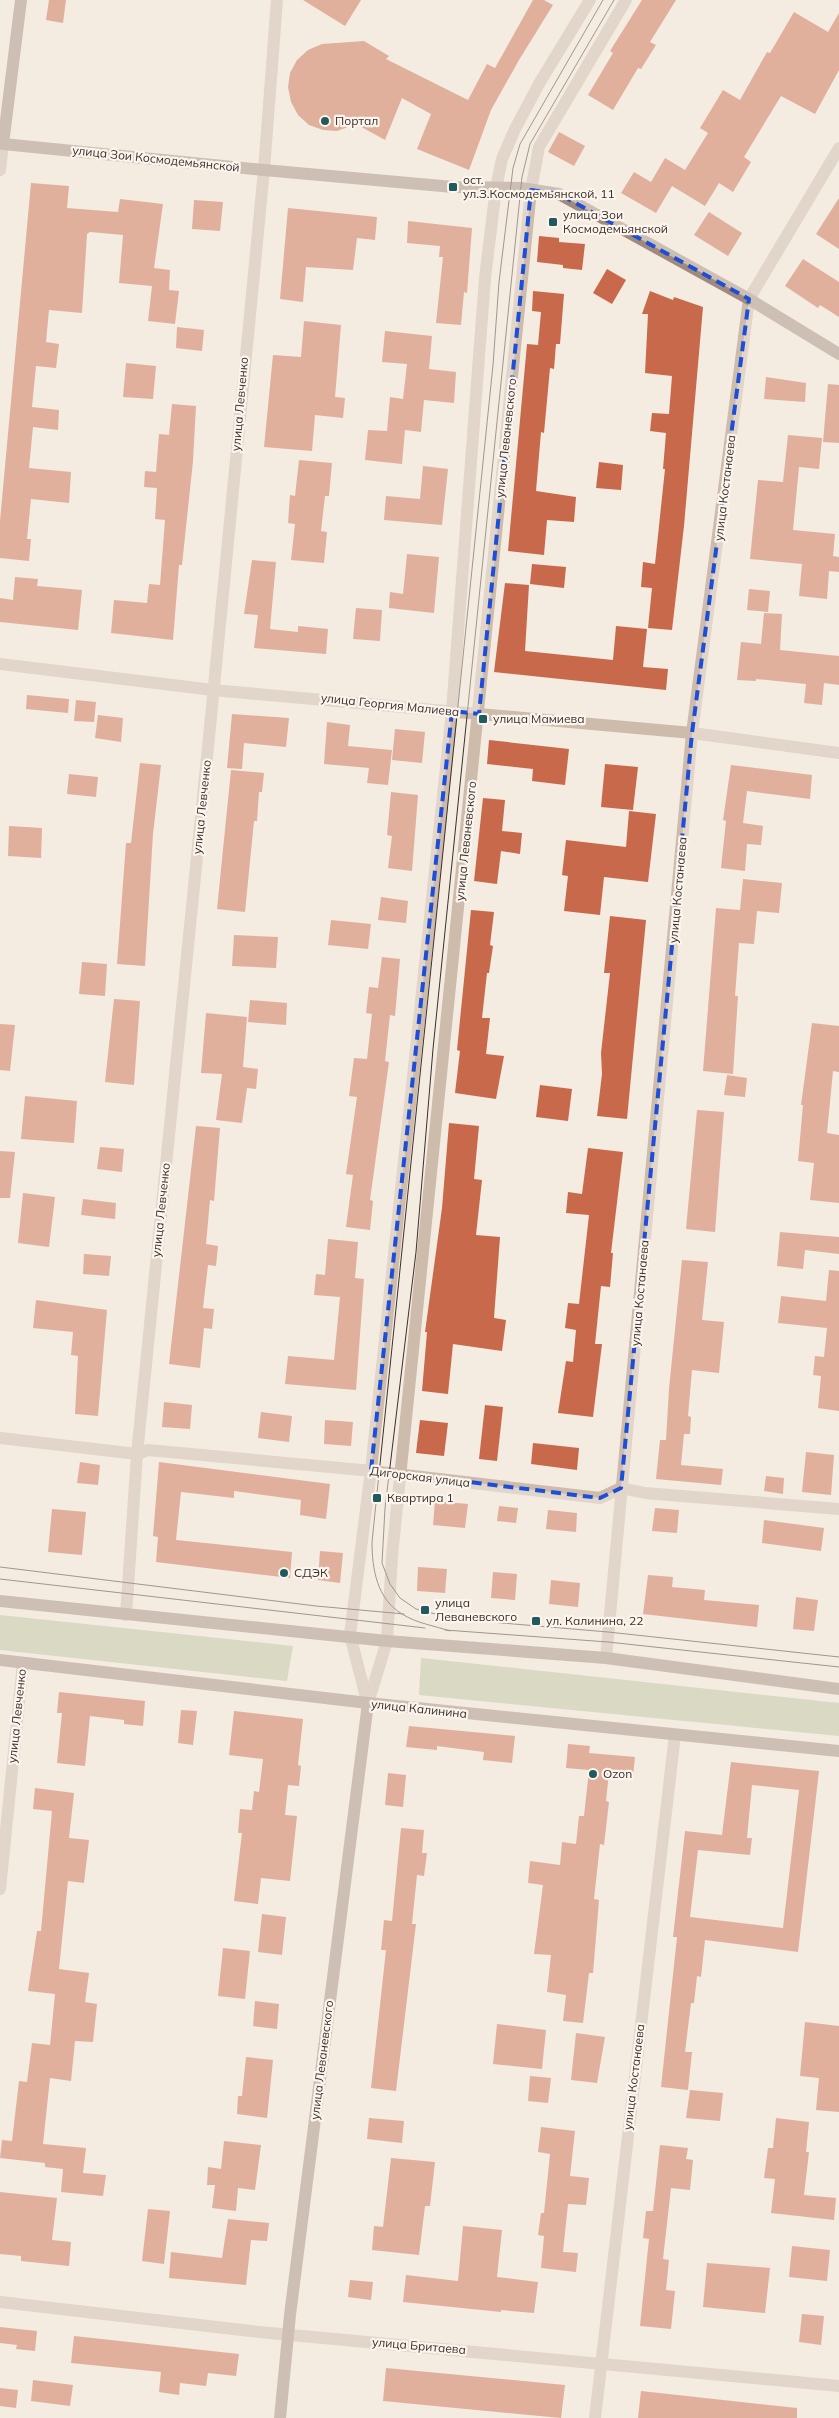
<svg xmlns="http://www.w3.org/2000/svg" width="839" height="2418" font-family="Mulish,sans-serif">
<style>
.green{fill:#b8c4a0}
.building{fill:#c8694b;fill-rule:evenodd}
.lines{fill:none;stroke-linecap:round;stroke-linejoin:round}
.street{stroke:#cdbbac;stroke-width:12}
.secondary{stroke:#a18a7d;stroke-width:12}
.tram{stroke:#3b302b;stroke-width:1}
.marked{fill:none;stroke:#1d4ed8;stroke-width:4;stroke-dasharray:10 6;stroke-linejoin:round}
.poi-dot{fill:#1f5a5e;stroke:#fbf5ee;stroke-width:2}
.labels{text-anchor:middle;stroke-width:4.5;stroke-linejoin:round;paint-order:stroke}
.poi-label{font-size:12px;fill:#3b302b;stroke:#fbf5ee;text-anchor:start}
.street-label{font-size:12px;fill:#3b302b;stroke:#fbf5ee}
</style>
<rect width="100%" height="100%" fill="#f4ebe1"/>
<!-- green -->
<g class="green">
<path d="M0,1615l293,31 -6,35 -287,-31z"/>
<path d="M421,1658l418,45v33l-420,-41z"/>
</g>
<!-- building -->
<g class="building">
<path d="M49,0h17l-3,23 -17,-3z"/>
<path d="M303,0h58l-16,26z"/>
<path d="M533,0h11l9,5 -34,55 -28,50 -22,60 -52,-21 14,-35 -29,-16 -17,42 -29,-16 -19,7 -14,-1 -14,-5 -11,-10 -7,-13 -3,-15 2,-14 7,-13 11,-10 14,-6 42,-3 25,15 -3,3 82,41 19,-36 8,4z"/>
<path d="M642,0h34l-26,42 6,3 -15,24 -3,-1 -25,42 -25,-15 25,-42 -3,-2z"/>
<path d="M794,12l34,20 11,-19v57l-24,44 -34,-18 -37,61 7,5 -18,30 -14,-9 -14,23 -33,-20 -16,27 -35,-20 13,-21 17,10 14,-24 20,12 23,-37 -8,-5 23,-38 17,10 27,-48 3,1z"/>
<path d="M559,132l26,14 -11,20 -26,-14z"/>
<path d="M31,183l38,3 -2,22 51,4 2,-13 43,5 -9,64 16,2 -1,20 10,1 -4,33 -27,-3 4,-35 -33,-3 4,-48 -33,-3 -3,2 -5,79 -33,-3 -3,32 13,2 -3,24 -20,-2 -4,41 27,3 -1,20 -25,-3 -4,41 42,4 -2,31 -38,-4 -4,40h4l-2,22 -29,-3v-37z"/>
<path d="M839,198v51l-23,-15z"/>
<path d="M194,200l29,2 -3,29 -28,-2z"/>
<path d="M288,208l89,9 -2,23 -18,-2 -4,32 -47,-3 -3,35 -23,-3z"/>
<path d="M709,212l33,21 -14,23 -34,-21z"/>
<path d="M408,221l64,7 -5,65 -3,-1 -3,33 -25,-2 7,-66h-4l1,-11 -33,-3z"/>
<path d="M539,236l20,2v4l26,2 -3,26 -19,-2v-3l-26,-3z"/>
<path d="M803,259l36,23v35l-19,-12 -2,3 -33,-22z"/>
<path d="M607,269l19,11 -14,24 -19,-11z"/>
<path d="M533,291l31,3 -4,50h-4l-2,25 -4,-1 -6,65 -3,-1 -5,59 40,6 -2,25 -27,-2 -3,35 -36,-4 19,-207 11,1 3,-33 -9,-1z"/>
<path d="M650,291l23,9 1,-3 29,10 -19,219 -12,104 -24,-2 4,-40 -11,-1 2,-25 12,2 10,-95h-2l3,-36 -16,-2 2,-18 17,1 3,-38 -27,-3 3,-59h-6z"/>
<path d="M304,321l37,4 -6,72 10,1 -2,20 -28,-3 -3,36 -48,-4 9,-92 28,2z"/>
<path d="M177,327l27,3 -2,21 -26,-3z"/>
<path d="M385,331l47,5 -3,33 27,3 -2,31 -30,-3 -3,32 -16,-2 -3,34 -37,-4 3,-30 19,1 3,-34 13,2 4,-35 -25,-2z"/>
<path d="M126,363l30,3 -3,33 -30,-2z"/>
<path d="M766,377l40,6 -1,19 -41,-3z"/>
<path d="M828,384l11,1v58l-16,-1z"/>
<path d="M172,404l24,2 -3,55 -11,104h-3l-6,75 -62,-7 3,-33 33,3 2,-19 11,1 5,-65 -10,-1 2,-31 -13,-1 1,-16 11,1 3,-38 10,1z"/>
<path d="M788,435l34,3 -3,31 -20,-2 -6,63 42,4 -2,22 6,1v15l-10,-1 -2,28 -28,-3 3,-32 -52,-5 8,-79 25,2z"/>
<path d="M299,460l33,3 -3,33h-4l-4,35 6,1 -3,31 -33,-3 4,-36 -7,-1 2,-28 5,1z"/>
<path d="M599,462l24,3 -2,25 -25,-2z"/>
<path d="M423,466l25,3 -6,56 -58,-5 2,-24 34,3z"/>
<path d="M407,554l32,3 -5,56 -45,-5 1,-16 13,2z"/>
<path d="M252,560l24,2 -6,67 28,3v-6l30,3 -2,25 -72,-6 4,-33 -14,-1z"/>
<path d="M532,564l34,3 -2,21 -34,-4z"/>
<path d="M15,577l23,2 -1,7 45,4 -4,40 -78,-8v-24l13,2z"/>
<path d="M505,583l24,2 -4,66 88,9 3,-34 31,3 -4,38 25,2 -2,21 -172,-18z"/>
<path d="M749,589l21,2 -2,21 -21,-2z"/>
<path d="M356,608l26,2 -2,31 -27,-2z"/>
<path d="M764,613l18,1 -2,36 59,6v29l-15,-2 -2,22 -18,-2 2,-19 -50,-5v2l-19,-1 4,-38 20,2z"/>
<path d="M27,695l42,4 -1,14 -42,-4z"/>
<path d="M76,700l20,2 -2,20 -20,-1z"/>
<path d="M232,714l57,4 -3,29 -42,-4 -2,26 -15,-1z"/>
<path d="M98,715l25,3 -2,24 -26,-4z"/>
<path d="M327,722l23,3 -2,21 44,4 -4,35 -21,-2 2,-15 -45,-4z"/>
<path d="M395,729l30,3 -3,31 -30,-3z"/>
<path d="M489,740l80,9 -4,36 -33,-4 1,-12 -46,-5z"/>
<path d="M140,763l21,2 -8,69 -8,132 -28,-2 9,-121h5z"/>
<path d="M605,764l33,3 -5,43 -32,-3z"/>
<path d="M731,765l81,10 -2,24 -63,-8 -4,32 20,3 -2,19 -14,-1 -2,27 -24,-3 5,-47 -3,-1z"/>
<path d="M231,770l33,3 -2,19h-3l-2,29h-3l-9,91 -28,-3z"/>
<path d="M69,774l29,3 -2,20 -29,-3z"/>
<path d="M391,792l27,3 -6,76 -24,-3 4,-32 -5,-1z"/>
<path d="M483,798l22,2 -3,31 20,2 -2,21 -19,-3 -4,33 -23,-3z"/>
<path d="M629,811l27,3 -8,68 -44,-5 -4,38 -36,-4 4,-35 -6,-1 4,-35 60,7z"/>
<path d="M9,826l33,2 -1,30 -33,-2z"/>
<path d="M743,879l39,4 -3,30 -22,-2 -3,33 -15,-1 -4,53h3l-5,78 -30,-3 13,-163 24,2z"/>
<path d="M381,897l27,4 -2,22 -28,-3z"/>
<path d="M471,910l23,2 -4,33 3,1 -4,27h-2l-5,45h8l-4,36 18,2 -8,43 -41,-6 5,-42 -3,-1z"/>
<path d="M610,916l36,4 -19,199 -30,-3 5,-42 -1,-21 9,-80h-6z"/>
<path d="M331,920l40,4 -3,25 -40,-4z"/>
<path d="M234,935l44,2 -2,31 -44,-2z"/>
<path d="M382,957l18,2 -5,57 -5,-1 -5,46 4,1 -19,138 3,1 -3,29 -24,-3 7,-52 -7,-1 11,-77 -8,-1 5,-38 13,1 5,-45 -6,-1 3,-26 9,1z"/>
<path d="M82,962l25,2 -2,32 -26,-2z"/>
<path d="M114,999l26,2 -6,84 -29,-3z"/>
<path d="M250,1000l37,3 -1,22 -38,-3z"/>
<path d="M206,1013l41,4 -4,50 15,2 -2,20 -9,-1 -5,35 -26,-3 6,-46 -21,-1z"/>
<path d="M812,1023l27,3v46l-6,-1 -6,62 12,2v68l-29,-3 4,-37 -16,-2 5,-56h-2z"/>
<path d="M0,1024l15,1 -5,46 -10,-1z"/>
<path d="M727,1075l20,3 -2,19 -21,-2z"/>
<path d="M540,1085l32,4 -4,32 -32,-4z"/>
<path d="M25,1096l52,5 -3,42 -53,-4z"/>
<path d="M697,1110l27,2 -9,120 -29,-3z"/>
<path d="M449,1123l30,3 -5,53 8,1 -6,55 24,2 -6,81 12,2 -4,31 -49,-7 -5,50 -26,-3 5,-59h-2l17,-124z"/>
<path d="M196,1126l24,2 -6,73 -4,-1 -4,44 12,2 -2,20 -8,-1 -5,43 11,1 -2,20 -8,-1 -4,40 -31,-4z"/>
<path d="M100,1147l24,2 -2,23 -25,-3z"/>
<path d="M588,1148l35,4 -12,101h2l-3,34 -9,-1 -6,58h7l-9,73 -35,-4 8,-52 7,1 3,-32 -11,-2 3,-25 11,1 10,-89 -23,-2 2,-21 14,2z"/>
<path d="M0,1151l15,1 -5,46h-10z"/>
<path d="M23,1193l32,4 -6,50 -31,-4z"/>
<path d="M83,1199l33,4 -1,16 -34,-4z"/>
<path d="M780,1232l59,5v17l-34,-4 -2,19 -26,-3z"/>
<path d="M328,1239l30,3 -3,36 9,1 -8,111 -71,-6 3,-28 46,4 6,-63 -26,-2 2,-21 9,1z"/>
<path d="M84,1254l27,2 -2,20 -26,-2z"/>
<path d="M682,1260l26,2 -6,58 22,2 -5,51 -27,-3 -4,46 3,1 -1,17h-6l-3,31 42,4 -2,16 -65,-6 4,-39h6l3,-51z"/>
<path d="M829,1270l10,1v140l-21,-3 3,-32 -8,-1 2,-19 9,1 3,-29 -49,-5 3,-27 45,5z"/>
<path d="M36,1300l71,10 -9,106 -23,-2 3,-58 -7,-1 2,-23 -40,-4z"/>
<path d="M164,1402l28,3 -2,24 -28,-2z"/>
<path d="M485,1405l18,2 -6,54 -18,-2z"/>
<path d="M261,1412l31,4 -3,26 -31,-4z"/>
<path d="M325,1420l28,2 -2,24 -27,-2z"/>
<path d="M420,1420l28,3 -4,33 -28,-3z"/>
<path d="M533,1443l46,5 -2,22 -46,-6z"/>
<path d="M806,1452l28,3 -3,40 -29,-3z"/>
<path d="M80,1462l20,3 -2,20 -21,-2z"/>
<path d="M159,1462l171,22 -4,35 -26,-4 1,-15 -67,-9v7l-53,-6 -5,48 116,12 -2,26 -134,-16 2,-25 -5,-1z"/>
<path d="M766,1476l18,2 -1,16 -19,-3z"/>
<path d="M435,1501l33,3 -3,24 -32,-3z"/>
<path d="M499,1506l19,2 -2,15 -19,-2z"/>
<path d="M655,1508l24,2 -2,23 -25,-2z"/>
<path d="M52,1509l34,3 -4,43 -34,-3z"/>
<path d="M548,1510l29,3 -1,19 -30,-3z"/>
<path d="M764,1520l60,8 -3,23 -59,-8z"/>
<path d="M320,1551l23,2 -3,30 -22,-3z"/>
<path d="M418,1567l29,2 -2,24 -28,-2z"/>
<path d="M493,1572l24,2 -2,26 -24,-2z"/>
<path d="M648,1575l25,2 -1,10 33,3 -1,10 55,5 -2,22 -114,-13z"/>
<path d="M551,1580l29,3 -2,24 -29,-3z"/>
<path d="M796,1597l22,3 -4,31 -21,-2z"/>
<path d="M59,1692l86,9 -2,25 -19,-2v-4l-34,-4 -5,50 -28,-3 5,-50h-5z"/>
<path d="M181,1710l16,1 -4,34 -15,-2z"/>
<path d="M234,1711l69,8 -5,46 3,1 -2,20 -11,-1 -3,30 12,1 -7,65 -29,-3 -3,26 -24,-3 8,-68h-4l2,-24 12,1 2,-19 5,1 4,-33 -34,-4z"/>
<path d="M409,1726l106,10 -3,27 -29,-3 1,-8 -47,-6v4l-31,-3z"/>
<path d="M568,1744l22,2 -1,7 46,4 -2,19 -24,-3 -3,28 3,1 -5,43 -4,-1 -6,55 5,1 -4,49 -2,24h-4l-6,50 -20,-2 3,-26 -19,-3 4,-37 -17,-1 9,-69 -15,-2 2,-22 30,4 2,-23 14,2 3,-28h5l5,-46 -23,-2z"/>
<path d="M731,1762l88,9 -21,181 -93,-12 -4,37 -4,-1 -3,27h-3l-6,49h7l-4,38 -27,-3 16,-150h-4l12,-106 37,4zM752,1785l47,5 -16,138 -93,-11 8,-67 52,5 2,-17h-5z"/>
<path d="M388,1773l18,2 -3,32 -18,-2z"/>
<path d="M35,1788l39,5 -5,45 20,2 -5,43 -16,-2 -9,88 30,4 -4,29 12,2 -4,38 -18,-1 -4,40 -21,-3 -7,66 43,4 -3,25 23,2 -3,21 -42,-4 2,-23 -18,-2v-4l-45,-5 2,-18 10,1 7,-60 8,1 5,-39 18,2 5,-51 -27,-3 9,-60h4l11,-120 -19,-2z"/>
<path d="M401,1828l23,2 -2,23h5l-3,23 -7,-1 -5,49h4l-20,167 -25,-3 15,-138h-5l3,-30 8,1z"/>
<path d="M262,1914l24,3 -4,38 -24,-3z"/>
<path d="M223,1948l27,3 -5,48 -27,-3z"/>
<path d="M255,2001l24,3 -2,25 -24,-3z"/>
<path d="M805,2022l34,4v86l-23,-2 3,-32 -19,-2z"/>
<path d="M497,2024l49,6 -4,39 -49,-5z"/>
<path d="M576,2033l29,4 -8,46 -26,-3z"/>
<path d="M246,2057l27,3 -6,58 -30,-4 1,-18h4z"/>
<path d="M530,2076l21,2 -3,25 -20,-2z"/>
<path d="M690,2090l33,3 -3,28 -34,-3z"/>
<path d="M369,2118l35,3 -2,22 -35,-4z"/>
<path d="M776,2118l33,4 -3,30h3l-5,43 32,3 -2,22 -63,-7 4,-34 -11,-1 4,-30h5z"/>
<path d="M541,2127l34,4 -5,45 19,2 -3,27 -18,-1 -5,48 15,1 -2,19 -35,-4 3,-32 -6,-1 3,-22h3l6,-59 -12,-2z"/>
<path d="M224,2141l37,4 -6,45 -17,-2 -2,23 -24,-3 3,-23h-8l1,-18 13,2z"/>
<path d="M660,2145l28,3 -2,11 7,1 -3,30 -19,-2 -8,71 6,1 -3,30 9,1 -4,38 -31,-3 9,-87 -6,-1 3,-27h7z"/>
<path d="M391,2158l44,4 -5,44h-5l-6,49 -47,-5 2,-24 9,1z"/>
<path d="M0,2192l57,6 -5,42 19,2 -2,24 -48,-5v-5l-21,-2z"/>
<path d="M148,2209l22,2 -6,53 -22,-3z"/>
<path d="M228,2219l41,4 -2,18 -16,-1 -5,45 -77,-7 2,-26 51,6z"/>
<path d="M463,2226l39,4 -5,47 41,5 -4,31 -33,-3v2l-98,-10 3,-27 52,6z"/>
<path d="M792,2246l38,4 -3,31 -38,-4z"/>
<path d="M707,2263l63,5 -5,45 -62,-6z"/>
<path d="M350,2280l23,2 -2,18 -23,-3z"/>
<path d="M802,2314l22,2 -3,29 -22,-3z"/>
<path d="M0,2327l37,4 -2,20 -19,-2 1,-4 -17,-2z"/>
<path d="M74,2336l165,18 -3,22 -28,-3 -2,13 -26,-3 -1,12 -20,-3 2,-20 -90,-9z"/>
<path d="M386,2368l179,17 -4,33 -178,-17z"/>
<path d="M33,2380l40,5 -3,21 -39,-5z"/>
<path d="M0,2388l18,2 -2,18 -16,-2z"/>
<path d="M641,2391l156,17v10h-159z"/>
</g>
<g class="lines">
<!-- street -->
<g class="street">
<path d="M0,144h3l-3,26"/>
<path d="M0,664l213,26 479,43 147,20"/>
<path d="M0,1438l137,16 11,-4 214,20 238,28 21,-10 24,5 194,16"/>
<path d="M126,1615l11,-161 75,-747 52,-537 13,-170"/>
<path d="M606,1658l86,-925 57,-434 90,-151"/>
<path d="M367,1701l-17,-66 21,-165 81,-759 33,-433 11,-90 6,-29 13,-30 25,-47 50,-82"/>
<path d="M368,1703l19,-62 5,-85 139,-1366 8,-43 87,-147"/>
<path d="M0,1889l23,-226"/>
<path d="M0,2302l259,30 580,54"/>
<path d="M595,2418l80,-683"/>
</g>
<!-- secondary -->
<g class="secondary">
<path d="M21,0l-18,144 261,26 189,17 68,1 38,6 190,105 90,55"/>
<path d="M0,1601l387,40 219,17 233,31"/>
<path d="M0,1660l368,43 471,48"/>
<path d="M280,2418l10,-103 78,-612"/>
</g>
<!-- tram -->
<g class="tram">
<path d="M0,1567l316,39 88,8"/>
<path d="M0,1579l425,49"/>
<path d="M443,1618l165,14 231,25"/>
<path d="M451,1618l-35,-9 -16,-11 -10,-14 -8,-21 1,-18 2,-37 31,-256 17,-203 89,-872 8,-33 84,-144"/>
<path d="M445,1630l163,12 231,25"/>
<path d="M450,1631c-15,-5 -34,-8 -48,-17 -25,-15 -30,-45 -30,-72l121,-1177 6,-83 14,-114 7,-24 83,-144"/>
</g>
</g>
<!-- marked area -->
<path d="M0 0H839V2418H0ZM531,190l28,4 190,105 -57,434 -71,755 -21,10 -229,-28 81,-759 27,3z" fill="#f4ebe1" fill-opacity=".55" fill-rule="evenodd"/>
<path class="marked" d="M531,190l28,4 190,105 -57,434 -71,755 -21,10 -229,-28 81,-759 27,3z"/>
<!-- markers -->
<g class="poi-dot">
<circle cx="325" cy="121" r="5"/>
<rect x="448" y="182" width="10" height="10" rx="2.5"/>
<rect x="548" y="217" width="10" height="10" rx="2.5"/>
<rect x="478" y="714" width="10" height="10" rx="2.5"/>
<rect x="372" y="1493" width="10" height="10" rx="2.5"/>
<circle cx="284" cy="1573" r="5"/>
<rect x="420" y="1605" width="10" height="10" rx="2.5"/>
<rect x="531" y="1616" width="10" height="10" rx="2.5"/>
<circle cx="593" cy="1774" r="5"/>
</g>
<g class="labels">
<!-- poi labels -->
<g class="poi-label">
<text x="335" y="125">Портал</text>
<text x="463" y="184">ост.<tspan x="463" dy="14">ул.З.Космодемьянской, 11</tspan></text>
<text x="563" y="219">улица Зои<tspan x="563" dy="14">Космодемьянской</tspan></text>
<text x="493" y="723">улица Мамиева</text>
<text x="387" y="1502">Квартира 1</text>
<text x="294" y="1577">СДЭК</text>
<text x="435" y="1607">улица<tspan x="435" dy="14">Леваневского</tspan></text>
<text x="546" y="1625">ул. Калинина, 22</text>
<text x="603" y="1778">Ozon</text>
</g>
<!-- street labels -->
<g class="street-label">
<text transform="translate(156 159) rotate(6)" y="4">улица Зои Космодемьянской</text>
<text transform="translate(240 404) rotate(-85)" y="4">улица Левченко</text>
<text transform="translate(506 438) rotate(-84)" y="4">улица Леваневского</text>
<text transform="translate(725 488) rotate(-83)" y="4">улица Костанаева</text>
<text transform="translate(390 705) rotate(6)" y="4">улица Георгия Малиева</text>
<text transform="translate(202 807) rotate(-84)" y="4">улица Левченко</text>
<text transform="translate(466 841) rotate(-84)" y="4">улица Леваневского</text>
<text transform="translate(678 890) rotate(-85)" y="4">улица Костанаева</text>
<text transform="translate(161 1210) rotate(-84)" y="4">улица Левченко</text>
<text transform="translate(640 1293) rotate(-85)" y="4">улица Костанаева</text>
<text transform="translate(420 1477) rotate(7)" y="4">Дигорская улица</text>
<text transform="translate(419 1709) rotate(6)" y="4">улица Калинина</text>
<text transform="translate(17 1716) rotate(-84)" y="4">улица Левченко</text>
<text transform="translate(322 2060) rotate(-83)" y="4">улица Леваневского</text>
<text transform="translate(634 2077) rotate(-83)" y="4">улица Костанаева</text>
<text transform="translate(419 2346) rotate(5)" y="4">улица Бритаева</text>
</g>
</g>
</svg>
